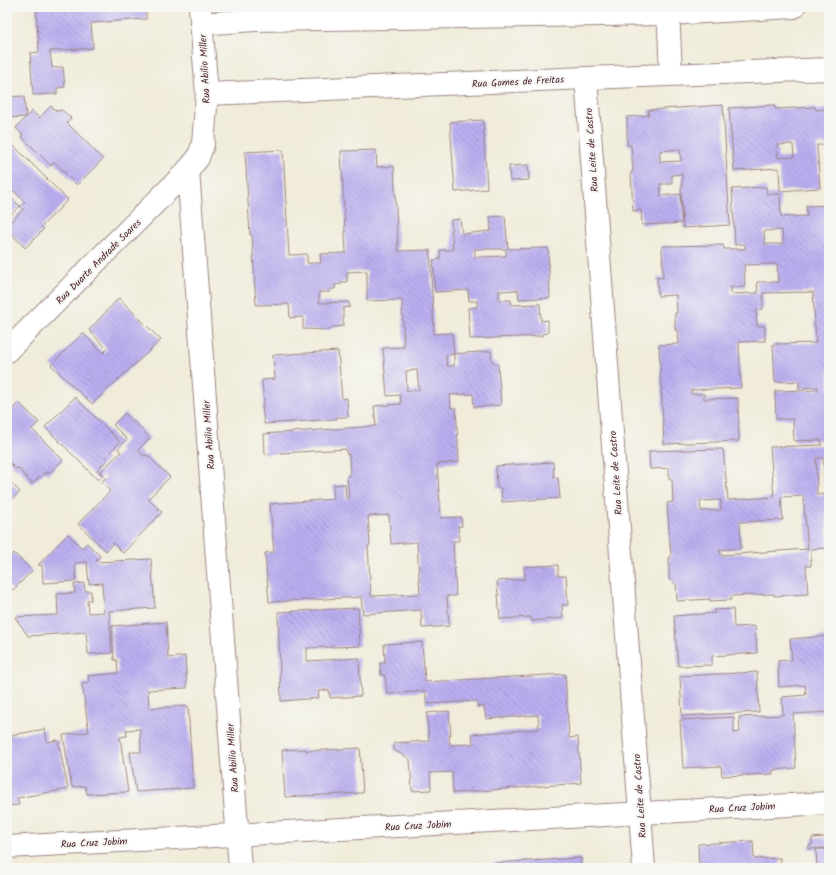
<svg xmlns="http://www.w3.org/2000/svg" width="836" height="875" font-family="Kalam,sans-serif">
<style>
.building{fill:url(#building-back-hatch);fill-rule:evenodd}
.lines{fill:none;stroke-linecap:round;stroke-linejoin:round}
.minor-casing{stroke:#9d8682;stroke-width:24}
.minor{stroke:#fff;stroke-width:22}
.labels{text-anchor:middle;stroke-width:4;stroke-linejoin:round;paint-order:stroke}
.street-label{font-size:10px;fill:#4a1f2b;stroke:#f6f6f2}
</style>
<defs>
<pattern id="building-back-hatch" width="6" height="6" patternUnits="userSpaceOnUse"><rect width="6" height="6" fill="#bbaff1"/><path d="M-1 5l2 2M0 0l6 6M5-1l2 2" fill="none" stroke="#9a8ec3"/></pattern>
</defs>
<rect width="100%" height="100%" fill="#f6f6f2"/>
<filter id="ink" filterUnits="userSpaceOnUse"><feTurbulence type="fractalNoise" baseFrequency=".025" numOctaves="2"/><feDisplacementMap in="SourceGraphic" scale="8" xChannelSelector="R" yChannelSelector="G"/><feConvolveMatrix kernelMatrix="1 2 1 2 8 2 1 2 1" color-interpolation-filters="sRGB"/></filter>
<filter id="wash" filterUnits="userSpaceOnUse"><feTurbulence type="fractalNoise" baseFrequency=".012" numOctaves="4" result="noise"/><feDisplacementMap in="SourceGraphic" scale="16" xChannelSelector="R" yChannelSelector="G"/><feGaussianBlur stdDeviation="0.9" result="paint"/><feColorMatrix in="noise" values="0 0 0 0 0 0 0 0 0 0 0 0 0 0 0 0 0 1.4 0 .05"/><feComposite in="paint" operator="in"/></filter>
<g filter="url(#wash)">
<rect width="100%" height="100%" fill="#f0ecd9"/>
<g id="blocks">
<!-- building -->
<g class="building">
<path d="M36,7h110v12l-55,4 2,25 -43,3 2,17 11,-1 2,20 -8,1v6l-24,1 -3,-42 9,-1z"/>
<path d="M24,96l2,21 6,-6 7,7 12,-12 5,5 6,-1 9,8 -4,5 36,36 -26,26 -23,-23 -3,4 -30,-30 2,-1 -7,-7 10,-11 -19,1v-21z"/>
<path d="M723,105l7,120 -47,3 -2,-40h1v-14l-10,1v9h-12l1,12 19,-2 2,29 -40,2 -1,-15 -8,1 -2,-39 2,-1 -2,-26h-4v-28l22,-2 -1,-5zM680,149l1,12 -21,1v-11z"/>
<path d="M774,105l1,4 40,-2 1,3 11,-1 2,36h-12l3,43 -40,3 -1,-23 -45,3 -5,-63zM793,144l1,13 -16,1 -1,-13z"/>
<path d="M483,120l4,69 -32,3 -5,-70z"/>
<path d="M14,146l54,54 -27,27 3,2 -19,19 -18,-19v-3l16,-17 -3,-3 5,-4 -11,-11 -5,5 11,10 -13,13v-65z"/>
<path d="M283,150l6,105 18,-1v9h14l-1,-9 26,-1 -5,-102 35,-1 1,17 17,-1 4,85 32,-1 4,84 18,-1 2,21 -8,1 1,11h7v-12l37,-3 1,10 6,4 3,40 -27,2 -1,-13 -23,1 1,13h5l3,54 -22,2 4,54 20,-1 1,9h-4l1,15h-6l3,55h-9l2,30 -27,2 -1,-18 -58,4 -2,-17 -92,5 -4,-49 9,-1 -4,-48 64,-5 -1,-14 12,-1 1,14 3,1 -2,-23 3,-1 -1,-21 -2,1 -1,-6 -81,5 -1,-20 112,-8 -2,-20 27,-2 -1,-9 -13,1 -4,-48 21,-1 -2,-47 -35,1v-30l-20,1v10h-6l1,2 -7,1v4h-5v3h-11v11l30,-1 1,5 -7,1v18l-10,1 -4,3 -26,-1v-12l-13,1 -1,-14 -33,1 -4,-70h-2l-5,-83zM417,370l2,20 -12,1 -1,-20zM389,515l2,29 26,-2 3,52 -49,2 -3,-50 2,-1 -2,-29z"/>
<path d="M528,165l1,15 -19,1 -1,-15z"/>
<path d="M766,187l1,7h13l1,23 26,-1 -1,-10 23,-1v288h-4l-2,-35h-7l1,37 8,-1 3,54 -17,1v17h-5l2,28 -34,2v-2l-43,2v4l-21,1v-2l-33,2 -1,-17 -7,-5v-21l2,-1 -4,-54 6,-1 -1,-23h-3v-11l-19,1 -1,-18 74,-2 5,51 46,-3 -4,-50 52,-2 -1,-5 -27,1 -1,-22h-17l-1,-28 43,-1v-3l-19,1v-7l-24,1 -2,-38 43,-1 -3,-51 -50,1v16l-7,1 1,16h8v15l-26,1 2,46 -50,2v4h13v5l34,-1 1,43 -75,3 -5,-99 20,-1 -1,-14h-3v-17h2l-1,-18 -18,1 -1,-19 6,1 -1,-32 61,-1 1,4h21v-5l-10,1 -3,-56zM782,230l1,14h-18l-1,-13zM777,264l1,18h-21l1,11 -27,1v-7h14l-1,-22zM803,496l5,53 -87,6 -1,-5 21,-2 -1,-26 43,-2 -2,-23zM721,500v10l-20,1 -1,-10z"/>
<path d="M505,216l3,33 40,-1 2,50 -31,1 -1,-9 -19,1v9h12v5l29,-1 1,17 7,-1v13l-6,1v2l-72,3 -2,-31 9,-1v-6h-8l-1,-11 -33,2 -2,-32 7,-1v-9h13l-2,-30 9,-1 2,15 29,-3 -1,-14zM475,249h31v7l-31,1z"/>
<path d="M119,298l42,42 -69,64 -41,-39 32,-32 20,20 4,-4 -18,-19z"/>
<path d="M338,351l4,48 5,-1 1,19h-11v2l-73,5 -2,-19h2l-2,-25 13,-1 -2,-24z"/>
<path d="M75,397l45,45 -15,15 2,3 -10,10 6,6 -5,4 -53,-53z"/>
<path d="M19,403l20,19 -7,7 31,31 -15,14 -3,-2 -13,12 -14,-16 -2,1 -9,-9v-46z"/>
<path d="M125,413l25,25 -12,12 6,6 3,-1 23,22 -22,22 14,13 -39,41 -10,-10 -7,8 -28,-27 32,-33 -9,-9 5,-4 -6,-6 21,-20 -3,-3 9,-10 -14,-14z"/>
<path d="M553,462l1,16h4l2,20 -58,4 -1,-14h-4l-1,-22z"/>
<path d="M7,479l13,13 -13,12z"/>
<path d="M68,534l14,14 5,-5 13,13 -4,4 2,2 53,-3 4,49 -46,3 3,42 -24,1 -2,-22 -58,4 -13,-19 43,-2 -1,-21 18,-1 -1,-9 10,-1 1,8h6v9h-4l1,13 16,-1 -2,-29 -13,1 -2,-22 -12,1 1,18 -33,2 -1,-18h-4z"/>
<path d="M14,553l18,18 -19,19 -6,-6v-24z"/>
<path d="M558,565v11h8l2,29h-6l1,13 -31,3 -1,-4 -31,2 -3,-38 28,-2 -1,-12z"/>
<path d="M358,608l2,38 -53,2v13l52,-3 2,38 -31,2 -1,-8 -11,1 1,7 -38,3 -3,-89z"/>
<path d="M733,609l1,18 21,-1 2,27 -45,3v9l-34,1 -4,-50 41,-3 -1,-3z"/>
<path d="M166,622l2,36 17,-2 2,32 -39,2 1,18 39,-2 5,82 -57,4 -6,-40h11l-1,-23 -14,1 1,6 -7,1 8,55 -41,2 -2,-8 -13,1 -9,-52 26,-3 -7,-48 7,-2 -1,-6 30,-3 -1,-13h-3l-2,-34z"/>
<path d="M829,636v76l-36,2 3,54 -23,2v4l-51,2 -1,-10 -38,2 -3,-48 54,-3v16l6,-1 -1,-15 44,-2 -1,-18 24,-2 -1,-10 -26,2 -1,-26 14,-1 -2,-21z"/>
<path d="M422,642l3,40 140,-8 4,64 9,-1 3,46 -128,10 -1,-21 -22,1 1,17 -19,1 -2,-32 -16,-9v-7l35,-2 -2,-28 22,-2 2,25 -2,-1 1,10 23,-1 -1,-10 67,-5 -1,-14 -52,4 -2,-13 -7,1v-6l-51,3v-13l-39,3 -2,-19h-4l-1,-12h5l-1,-19z"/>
<path d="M757,672l2,40 -77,4 -2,-40z"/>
<path d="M45,729l2,13 11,-2 10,49 -51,9 2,7 -12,1v-35h3l-1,-6h-2v-29z"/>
<path d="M360,748l3,45 -78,4 -3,-47 24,-1v2z"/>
<path d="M824,837l1,2 3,-1v10l-19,1v-4h3v-7z"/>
<path d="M753,841l1,18 26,-1v10h-81l-1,-24z"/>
<path d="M816,849h13v19h-12z"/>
<path d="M581,858v10h-100v-2l12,-1v-2z"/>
</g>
</g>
</g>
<g filter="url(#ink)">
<use href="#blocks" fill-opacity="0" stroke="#9d8682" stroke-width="1"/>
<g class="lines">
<!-- minor casing -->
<g class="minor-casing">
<g id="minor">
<path d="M668,7l3,67"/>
<path d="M201,24l53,-4 414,-6 126,-7"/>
<path d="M586,78l58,790"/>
<path d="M207,94l379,-16 243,-9"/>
<path d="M188,170l52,698"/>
<path d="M7,351l181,-181 10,-12 5,-14 4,-50 -7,-87"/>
<path d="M7,847l822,-44"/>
</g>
</g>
<!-- minor -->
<use href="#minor" class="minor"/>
</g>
</g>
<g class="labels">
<!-- street labels -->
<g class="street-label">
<text transform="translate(204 69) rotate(-93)" y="4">Rua Abilio Miller</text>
<text transform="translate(518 81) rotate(-3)" y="4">Rua Gomes de Freitas</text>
<text transform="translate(591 150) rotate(-94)" y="4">Rua Leite de Castro</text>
<text transform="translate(98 261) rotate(-45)" y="4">Rua Duarte Andrade Soares</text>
<text transform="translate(208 435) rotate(-94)" y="4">Rua Abilio Miller</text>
<text transform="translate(615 473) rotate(-94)" y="4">Rua Leite de Castro</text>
<text transform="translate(232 758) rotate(-94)" y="4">Rua Abilio Miller</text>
<text transform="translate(639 796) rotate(-94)" y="4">Rua Leite de Castro</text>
<text transform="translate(742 807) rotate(-3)" y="4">Rua Cruz Jobim</text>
<text transform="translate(418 825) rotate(-3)" y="4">Rua Cruz Jobim</text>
<text transform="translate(94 842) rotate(-3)" y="4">Rua Cruz Jobim</text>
</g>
</g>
<!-- margin -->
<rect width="836" height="875" fill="none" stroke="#f6f6f2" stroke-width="24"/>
</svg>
